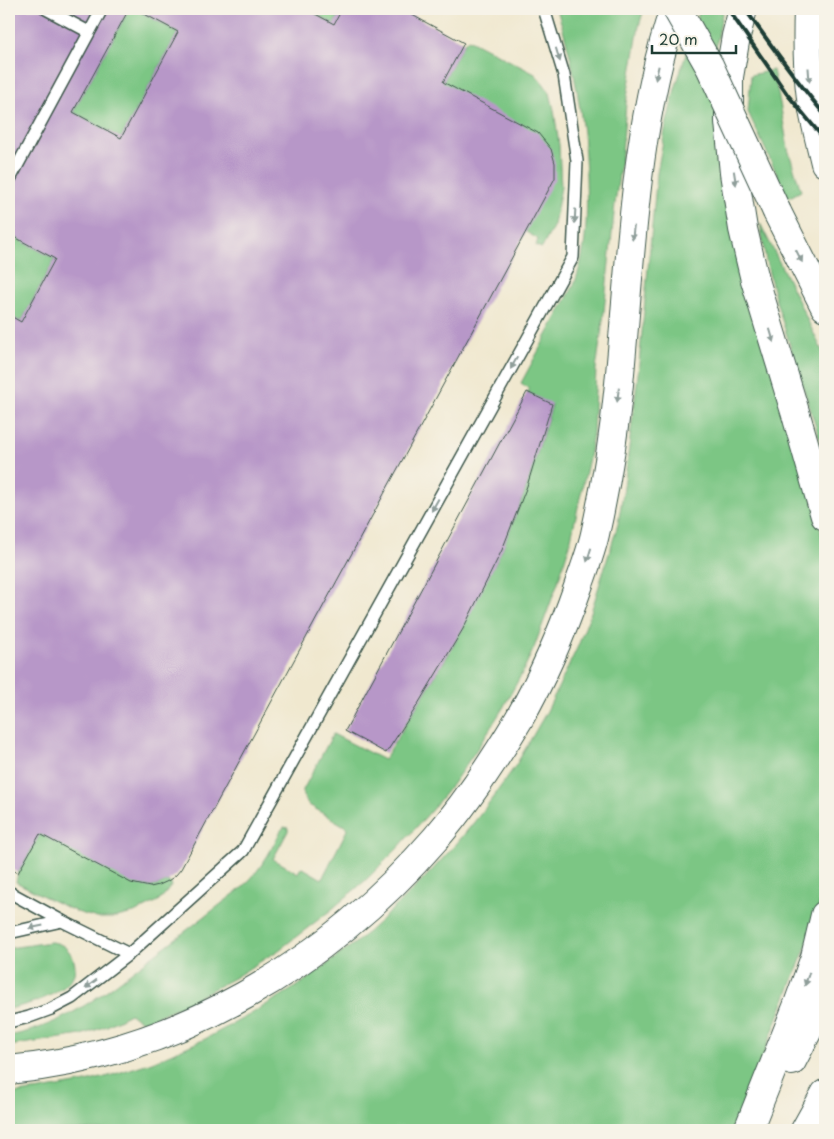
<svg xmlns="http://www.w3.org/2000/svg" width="834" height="1139" font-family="'Playpen Sans',sans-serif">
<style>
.green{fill:#7bc684;stroke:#4d825c}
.building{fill:#b797c8}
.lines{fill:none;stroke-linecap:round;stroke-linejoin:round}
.lane-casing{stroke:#3e574b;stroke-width:14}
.highway-casing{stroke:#3e574b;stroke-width:30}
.lane{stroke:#fff;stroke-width:11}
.highway{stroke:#fff;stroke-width:28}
.rail{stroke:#1f3d34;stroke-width:4}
.highway-bridge-casing{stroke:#3e574b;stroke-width:30;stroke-linecap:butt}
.highway-bridge{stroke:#fff;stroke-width:28}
.oneway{fill:#8f9e9a}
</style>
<rect width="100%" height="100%" fill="#f7f3e8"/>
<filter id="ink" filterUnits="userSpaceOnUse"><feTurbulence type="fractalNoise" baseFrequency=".02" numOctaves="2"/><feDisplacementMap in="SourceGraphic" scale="10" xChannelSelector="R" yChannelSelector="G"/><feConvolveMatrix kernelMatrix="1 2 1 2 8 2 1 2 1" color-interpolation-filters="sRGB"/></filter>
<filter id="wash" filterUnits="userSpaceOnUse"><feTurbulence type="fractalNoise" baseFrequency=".0096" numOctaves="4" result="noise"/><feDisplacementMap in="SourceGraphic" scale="20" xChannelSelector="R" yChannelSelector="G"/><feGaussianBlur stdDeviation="1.12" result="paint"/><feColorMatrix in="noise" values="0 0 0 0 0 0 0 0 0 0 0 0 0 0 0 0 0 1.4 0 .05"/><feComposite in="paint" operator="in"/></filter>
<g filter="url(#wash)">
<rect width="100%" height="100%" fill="#f0e8cf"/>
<!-- green -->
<g class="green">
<path d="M129,9h6l43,23 -57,106 -48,-26z"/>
<path d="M306,9h36l-8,15z"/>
<path d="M557,9h87l-5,17 -13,77 -4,50 -7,51 -12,117 -7,48 -3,64 -4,25 -19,85 -13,42 -23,63 -13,27 -18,33 -24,38 -27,39 -22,27 -33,37 -30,30 -36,31 -52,40 -45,28 -51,27 -39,17 -14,-8 -23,12 -26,9 -72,11v-10c58,-11 96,-44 142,-79 31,-23 61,-46 92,-70 12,-12 23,-27 31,-43 4,-6 5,-13 10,-17l4,1v3l-15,28 25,14 2,-4 3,-1 19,11 26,-51 -39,-23 -6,-9v-6l30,-56 51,26 66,-108 52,-102 25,-64 25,-81 -25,-13 2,-3 -8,-6 53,-98c14,-38 13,-70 12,-110 -2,-56 -12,-112 -29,-166z"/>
<path d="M700,9h23l-7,38 5,100 99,380 5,25v328l-12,49 -73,185 -9,16h-722v-36l32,-4 45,-8 23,-6 43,-14 53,-23 44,-24 50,-30 60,-45 21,-19 41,-39 37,-40 25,-31 33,-46 31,-54 31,-65 13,-34 27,-88 6,-37 14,-113 19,-201 8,-43 10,-41z"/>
<path d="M468,39l67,35 8,9 7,10 4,17 5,35 2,42 -7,38 -12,23 -6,-2 2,-7 -12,-7 -83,-150 21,-39z"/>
<path d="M773,70l7,33 8,46 13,42 -13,7 -40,-86 3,-37z"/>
<path d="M760,223l38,77 27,57v99l-49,-155 -10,-40z"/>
<path d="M9,234l46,25 -34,63 -12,-7z"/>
<path d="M40,834l110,53 9,-2 9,-4 4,4 -12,15 -26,13 -22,5h-15l-20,-6 -26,-12 -35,-18 2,-9z"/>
<path d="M51,942c10,1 16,5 21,14 17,33 -42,48 -63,53v-61z"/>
</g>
<g id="blocks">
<!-- building -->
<g class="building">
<path d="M9,9h120l-56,103 48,26 57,-106 -43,-23h171l28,15 8,-15h59l63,34 -21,39 95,51 13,16 4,14v15l-374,691 -5,6 -8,6 -9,4 -9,2 -19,-4 -91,-49 -22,39 -9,-5v-553l12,7 34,-63 -46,-25z"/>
<path d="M527,392l25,12 -25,82 -25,64 -39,79 -48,80 -29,44 -41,-22z"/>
</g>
</g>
</g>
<g filter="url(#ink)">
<use href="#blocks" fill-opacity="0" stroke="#3e574b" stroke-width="1"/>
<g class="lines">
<!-- lane casing -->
<g class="lane-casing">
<g id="lane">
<path d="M46,9l43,23"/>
<path d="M9,181l93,-172"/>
<path d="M9,892l53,29"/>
<path d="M9,933l53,-12 67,33"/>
<path d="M9,1022l20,-5 22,-8 21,-11 57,-44 114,-103 330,-594 4,-96 -13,-86 -20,-66"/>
</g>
</g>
<!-- highway casing -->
<g class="highway-casing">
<g id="highway">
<path d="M743,9l-7,27 -7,41v45l5,51 9,56 12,51 41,135 29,101"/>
<path d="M808,9c-1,29 -1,60 3,89 3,22 9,43 14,65"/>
<path d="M777,212l48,95"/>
<path d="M792,1061l33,-63"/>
<path d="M9,1070c168,-16 317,-105 427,-232 31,-36 58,-77 83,-119 24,-42 43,-86 59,-132 6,-17 13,-35 17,-53 11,-49 19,-99 24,-150 12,-125 15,-255 55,-375"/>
<path d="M748,1130l49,-123 18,-50 10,-42"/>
<path d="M805,1130l20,-36"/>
</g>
</g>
<!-- lane -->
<use href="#lane" class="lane"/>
<!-- highway -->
<use href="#highway" class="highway"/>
<!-- rail -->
<g class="rail">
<path d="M728,9l59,85 38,46"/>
<path d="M745,9c26,36 51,72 80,106"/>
</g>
<!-- highway-bridge casing -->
<g class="highway-bridge-casing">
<path id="highway-bridge" d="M677,9l33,58 67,145"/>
</g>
<!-- highway-bridge -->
<use href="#highway-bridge" class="highway-bridge"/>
</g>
<!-- one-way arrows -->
<defs><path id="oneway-solid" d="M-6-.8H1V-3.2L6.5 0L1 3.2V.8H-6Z" transform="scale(1.25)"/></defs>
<g class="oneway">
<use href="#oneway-solid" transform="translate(558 55) rotate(73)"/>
<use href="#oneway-solid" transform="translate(657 73) rotate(103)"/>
<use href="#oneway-solid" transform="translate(809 75) rotate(86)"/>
<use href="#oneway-solid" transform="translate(735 178) rotate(81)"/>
<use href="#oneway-solid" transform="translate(575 216) rotate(93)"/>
<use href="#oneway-solid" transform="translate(633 233) rotate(96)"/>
<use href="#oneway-solid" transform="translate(799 256) rotate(63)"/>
<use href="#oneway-solid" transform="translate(772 336) rotate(73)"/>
<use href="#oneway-solid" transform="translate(514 363) rotate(119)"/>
<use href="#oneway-solid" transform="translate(618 395) rotate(97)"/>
<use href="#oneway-solid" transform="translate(435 505) rotate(119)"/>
<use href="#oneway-solid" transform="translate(589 555) rotate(107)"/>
<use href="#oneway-solid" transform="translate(36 927) rotate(168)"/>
<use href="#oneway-solid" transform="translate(807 979) rotate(109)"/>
<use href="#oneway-solid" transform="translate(91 984) rotate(143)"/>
</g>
</g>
<!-- margin -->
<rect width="834" height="1139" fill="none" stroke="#f7f3e8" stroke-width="30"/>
<!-- scale -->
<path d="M652 45v8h84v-8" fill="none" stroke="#1f3d34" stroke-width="2.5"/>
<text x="659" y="45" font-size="15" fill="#1f3d34" stroke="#f7f3e8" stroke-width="4" paint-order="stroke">20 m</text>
</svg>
